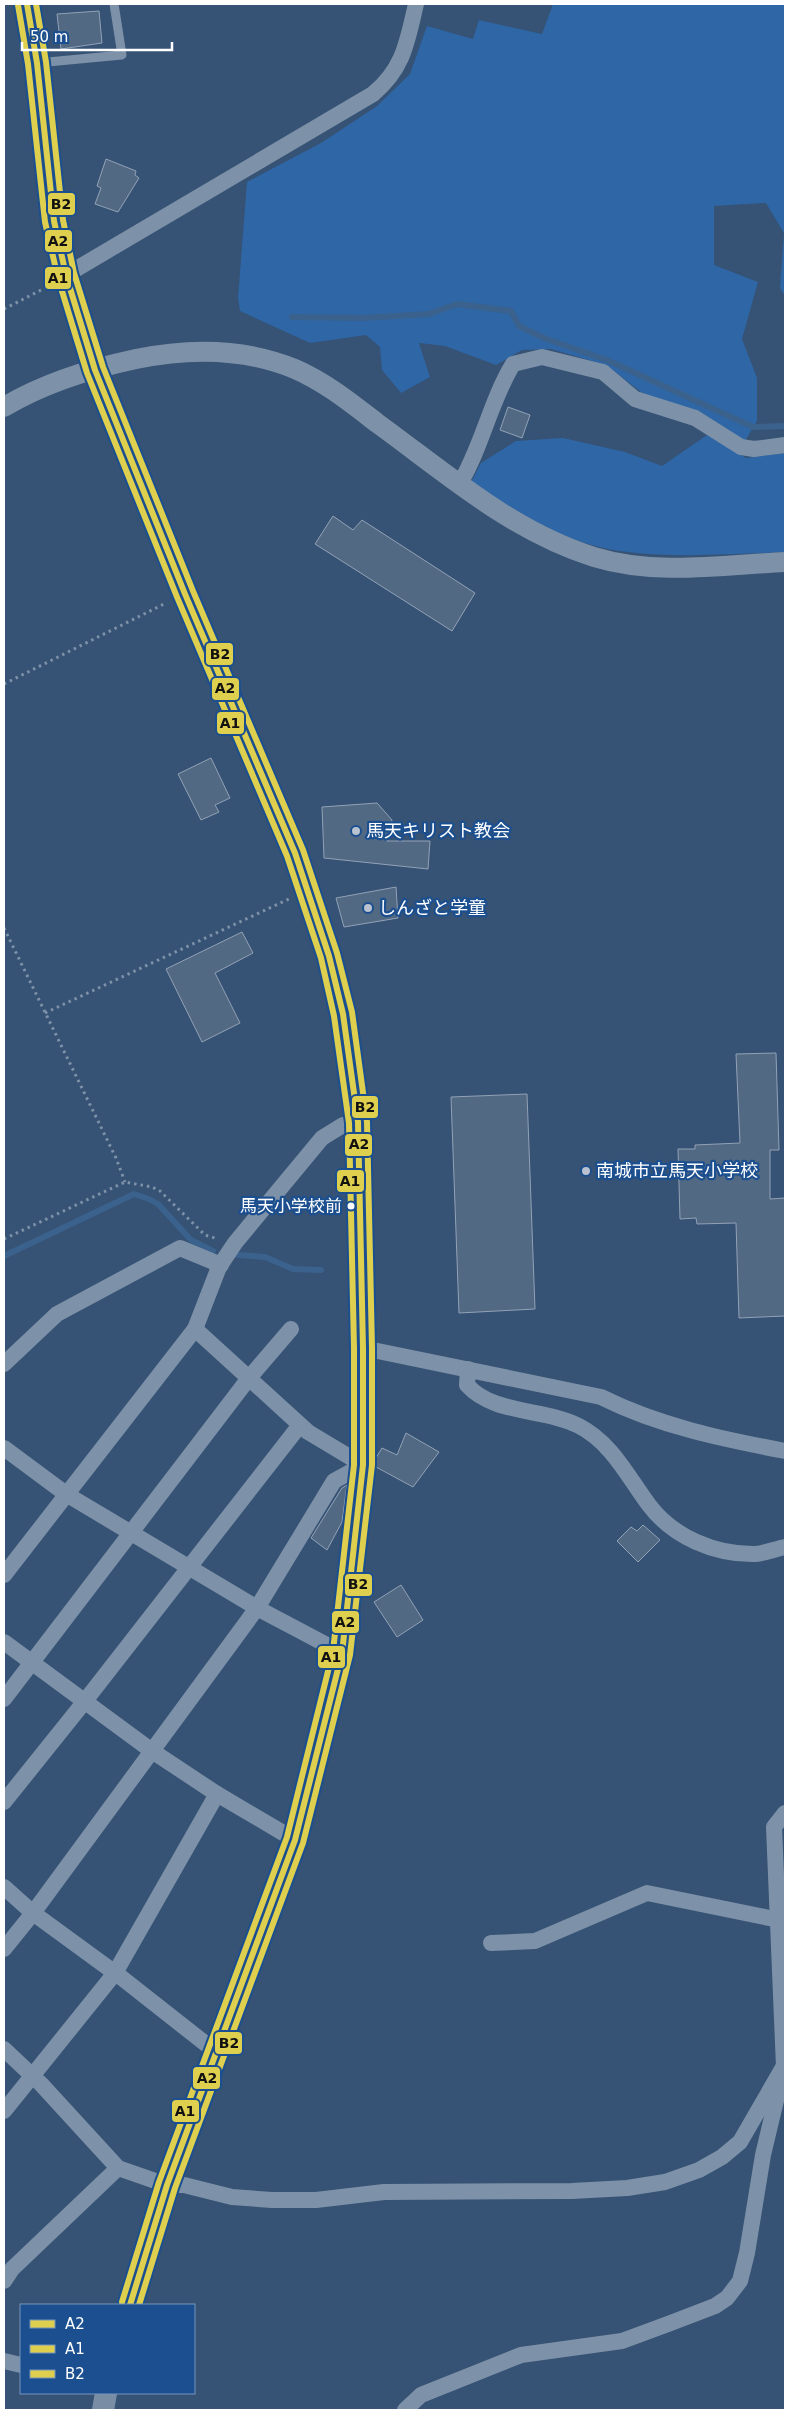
<svg xmlns="http://www.w3.org/2000/svg" width="789" height="2414" font-family="'DejaVu Sans','Noto Sans JP',sans-serif">
<style>
.green{fill:#2f66a5}
.lines{fill:none;stroke-linecap:round;stroke-linejoin:round}
.stream{stroke:#3b618d;stroke-width:6}
.building{fill:#526984;stroke:#92a2b6}
.path{stroke:#7d92a8;stroke-width:3;stroke-dasharray:2.5 4;stroke-linecap:butt}
.service{stroke:#7d92a8;stroke-width:9}
.minor{stroke:#7d92a8;stroke-width:16}
.tertiary{stroke:#7d92a8;stroke-width:20}
.secondary{stroke:#798da4;stroke-width:22}
.bus-1-casing{stroke:#1b4f8f;stroke-width:10}
.bus-2-casing{stroke:#1b4f8f;stroke-width:10}
.bus-3-casing{stroke:#1b4f8f;stroke-width:10}
.bus-1{stroke:#decf4e;stroke-width:6}
.bus-2{stroke:#decf4e;stroke-width:6}
.bus-3{stroke:#decf4e;stroke-width:6}
.poi-dot{fill:#b9c2ce;stroke:#1b4f8f;stroke-width:2}
.bus-dot{fill:#fff;stroke:#1b4f8f;stroke-width:2}
.labels{text-anchor:middle;stroke-width:4.5;stroke-linejoin:round;paint-order:stroke}
.bus-label{font-size:17px;fill:#fff;stroke:#1b4f8f;text-anchor:end}
.poi-label{font-size:18px;fill:#fff;stroke:#1b4f8f;text-anchor:start}
.line-badge{stroke:#1b4f8f;stroke-width:2}
.pale-badge-label{font-size:14px;text-anchor:middle;font-weight:bold;fill:#111}
</style>
<rect width="100%" height="100%" fill="#365274"/>
<!-- green -->
<g class="green">
<path d="M553,4h232v292l-5,-8 4,-55 -18,-30 -52,3v59l44,17 -16,57 15,39v43l-12,20 -104,-49 -35,-27 -55,-16 -29,1 -26,15 -51,-19 -26,-3 11,34 -29,16 -19,-23 -2,-23 -14,-12 -56,8 -70,-32 -2,-13 9,-116 74,-39 56,-37 33,-32 17,-48 46,13 6,-19 63,14z"/>
<path d="M707,435l39,23 39,-5v99c-55,2 -132,8 -186,-5 -47,-12 -88,-37 -129,-63l11,-21 35,-22 47,-3 62,14 37,14z"/>
</g>
<g class="lines">
<!-- stream -->
<g class="stream">
<path d="M292,317l71,1 66,-4 28,-10 54,7 8,15 25,12 65,23 144,66 32,-1"/>
<path d="M238,1255l27,2 28,12 28,1"/>
<path d="M4,1256l130,-62 15,5 9,5 33,36 22,11"/>
</g>
</g>
<!-- building -->
<g class="building">
<path d="M99,11l3,32 -41,6 -4,-35z"/>
<path d="M106,159l30,12 -1,4 4,3 -21,34 -23,-8 6,-16 -4,-2z"/>
<path d="M508,407l22,8 -8,23 -22,-8z"/>
<path d="M333,516l20,14 9,-10 113,73 -23,38 -137,-87z"/>
<path d="M211,758l19,40 -15,7 4,7 -18,8 -23,-46z"/>
<path d="M377,803l15,17 -5,21h43l-2,28 -104,-11 -2,-51z"/>
<path d="M396,887l2,31 -54,9 -8,-29z"/>
<path d="M242,932l11,21 -38,20 25,50 -38,19 -36,-73z"/>
<path d="M776,1053l3,97h-9v49l15,-1v118l-46,2 -3,-95 -39,1 -1,-6 -16,1 -2,-70h17v-4l45,-2 -4,-89z"/>
<path d="M527,1094l8,215 -76,4 -8,-216z"/>
<path d="M406,1433l33,19 -26,35 -37,-20v-9l6,-10 15,7z"/>
<path d="M347,1485l-5,37 -15,28 -16,-12 31,-50z"/>
<path d="M643,1525l17,15 -22,22 -21,-21 14,-14 6,4z"/>
<path d="M401,1585l22,35 -26,17 -23,-35z"/>
</g>
<g class="lines">
<!-- path -->
<g class="path">
<path d="M4,309l45,-23"/>
<path d="M4,684l162,-81"/>
<path d="M4,928l112,230 9,24"/>
<path d="M45,1013l244,-114"/>
<path d="M4,1239l121,-57 27,5 8,4 45,44 13,4"/>
</g>
<!-- service -->
<path class="service" d="M37,63l85,-8 -8,-51"/>
<!-- minor -->
<g class="minor">
<path d="M66,275l307,-181c31,-26 34,-52 43,-90"/>
<path d="M459,485c23,-38 31,-83 54,-121l29,-7 61,15 32,27 60,19 46,29 13,2 31,-4"/>
<path d="M195,1329l113,103 55,33"/>
<path d="M363,1348l238,49c58,29 121,42 184,54"/>
<path d="M4,1364l53,-50 123,-66 41,17"/>
<path d="M468,1369l-1,16c27,30 77,23 112,41 33,17 49,51 70,79 24,32 66,50 107,49 9,-1 20,-5 29,-7"/>
<path d="M4,1448l62,46 191,114 85,45"/>
<path d="M4,1575l191,-246 24,-62 16,-24 87,-105 21,-13 15,-3"/>
<path d="M4,1642l148,109 65,43 78,46"/>
<path d="M4,1699l245,-321 42,-49"/>
<path d="M4,1802l81,-101 215,-276"/>
<path d="M4,1887l29,26 89,65 94,74"/>
<path d="M491,1943l44,-2 112,-48 132,27"/>
<path d="M4,1949l29,-36 224,-305 77,-127 29,-16"/>
<path d="M4,2049l37,35 77,84 49,17h17l48,12 40,3h44l68,-8 188,-1 55,-3 38,-6 34,-12 23,-13 18,-15 45,-78"/>
<path d="M4,2111l111,-138 102,-179"/>
<path d="M4,2281l8,-12 106,-101"/>
<path d="M4,2361l17,4"/>
<path d="M405,2410l16,-15 100,-40 101,-14 46,-17 47,-18 12,-8 13,-17 7,-28 16,-98 21,-88 -10,-240 11,-14"/>
</g>
<!-- tertiary -->
<path class="tertiary" d="M4,407c40,-24 85,-38 132,-48 53,-11 108,-11 159,10 30,13 56,34 82,54 69,50 134,108 217,134 62,19 128,8 191,5"/>
<!-- secondary -->
<g class="secondary">
<path d="M27,4l10,59 17,158 12,54 29,95 90,224 110,259 34,103 14,58 15,108 5,226v117l-21,188 -47,187 -128,345 -37,120"/>
<path d="M103,2410l3,-17"/>
</g>
<!-- bus-1 casing -->
<g class="bus-1-casing">
<path id="bus-1" d="M27,4l10,59 17,158 12,54 29,95 90,224 110,259 34,103 14,58 15,108 5,226v117l-21,188 -47,187 -128,345 -37,120"/>
</g>
<!-- bus-2 casing -->
<g class="bus-2-casing">
<path id="bus-2" d="M18,5l10,59 17,158 13,56 29,95 90,224 110,259 34,102 13,58 15,107 5,225v117l-21,186 -46,186 -128,345 -37,120"/>
</g>
<!-- bus-3 casing -->
<g class="bus-3-casing">
<path id="bus-3" d="M36,4l10,58 17,158 11,53 29,94 90,224 110,259 34,103 15,59 15,110 5,226v117l-22,190 -47,188 -128,345 -36,117"/>
</g>
<!-- bus-1 -->
<use href="#bus-1" class="bus-1"/>
<!-- bus-2 -->
<use href="#bus-2" class="bus-2"/>
<!-- bus-3 -->
<use href="#bus-3" class="bus-3"/>
</g>
<!-- markers -->
<g class="poi-dot">
<circle cx="356" cy="831" r="5"/>
<circle cx="368" cy="908" r="5"/>
<circle cx="586" cy="1171" r="5"/>
</g>
<circle class="bus-dot" cx="351" cy="1206" r="4.5"/>
<g class="labels">
<!-- bus labels -->
<g class="bus-label">
<text x="342" y="1212">馬天小学校前</text>
</g>
<!-- poi labels -->
<g class="poi-label">
<text x="366" y="837">馬天キリスト教会</text>
<text x="378" y="914">しんざと学童</text>
<text x="596" y="1177">南城市立馬天小学校</text>
</g>
</g>
<g class="line-badge">
<rect x="47" y="192" width="29" height="24" rx="5" fill="#decf4e"/>
<rect x="44" y="229" width="29" height="24" rx="5" fill="#decf4e"/>
<rect x="44" y="266" width="28" height="24" rx="5" fill="#decf4e"/>
<rect x="205" y="642" width="29" height="24" rx="5" fill="#decf4e"/>
<rect x="211" y="677" width="29" height="24" rx="5" fill="#decf4e"/>
<rect x="216" y="711" width="29" height="24" rx="5" fill="#decf4e"/>
<rect x="351" y="1095" width="28" height="24" rx="5" fill="#decf4e"/>
<rect x="344" y="1133" width="29" height="24" rx="5" fill="#decf4e"/>
<rect x="336" y="1169" width="29" height="24" rx="5" fill="#decf4e"/>
<rect x="344" y="1573" width="29" height="24" rx="5" fill="#decf4e"/>
<rect x="331" y="1610" width="29" height="24" rx="5" fill="#decf4e"/>
<rect x="317" y="1645" width="29" height="24" rx="5" fill="#decf4e"/>
<rect x="214" y="2031" width="29" height="24" rx="5" fill="#decf4e"/>
<rect x="192" y="2066" width="29" height="24" rx="5" fill="#decf4e"/>
<rect x="171" y="2099" width="29" height="24" rx="5" fill="#decf4e"/>
</g>
<g class="pale-badge-label">
<text x="61" y="209">B2</text>
<text x="58" y="246">A2</text>
<text x="58" y="283">A1</text>
<text x="220" y="659">B2</text>
<text x="225" y="693">A2</text>
<text x="230" y="728">A1</text>
<text x="365" y="1112">B2</text>
<text x="359" y="1149">A2</text>
<text x="350" y="1186">A1</text>
<text x="358" y="1589">B2</text>
<text x="345" y="1627">A2</text>
<text x="331" y="1662">A1</text>
<text x="229" y="2048">B2</text>
<text x="207" y="2083">A2</text>
<text x="185" y="2116">A1</text>
</g>
<!-- border -->
<rect width="789" height="2414" fill="none" stroke="#ffffff" stroke-width="10"/>
<!-- legend -->
<rect x="20" y="2304" width="175" height="90" fill="#1b4f8f" stroke="#7695bc"/>
<rect x="30" y="2320" width="25" height="8" fill="#decf4e" stroke="#7695bc"/>
<text x="65" y="2329" font-size="15" fill="#ffffff">A2</text>
<rect x="30" y="2345" width="25" height="8" fill="#decf4e" stroke="#7695bc"/>
<text x="65" y="2354" font-size="15" fill="#ffffff">A1</text>
<rect x="30" y="2370" width="25" height="8" fill="#decf4e" stroke="#7695bc"/>
<text x="65" y="2379" font-size="15" fill="#ffffff">B2</text>
<!-- scale -->
<path d="M22 42v8h150v-8" fill="none" stroke="#ffffff" stroke-width="2.5"/>
<text x="30" y="42" font-size="15" fill="#ffffff" stroke="#1b4f8f" stroke-width="4" paint-order="stroke">50 m</text>
</svg>
